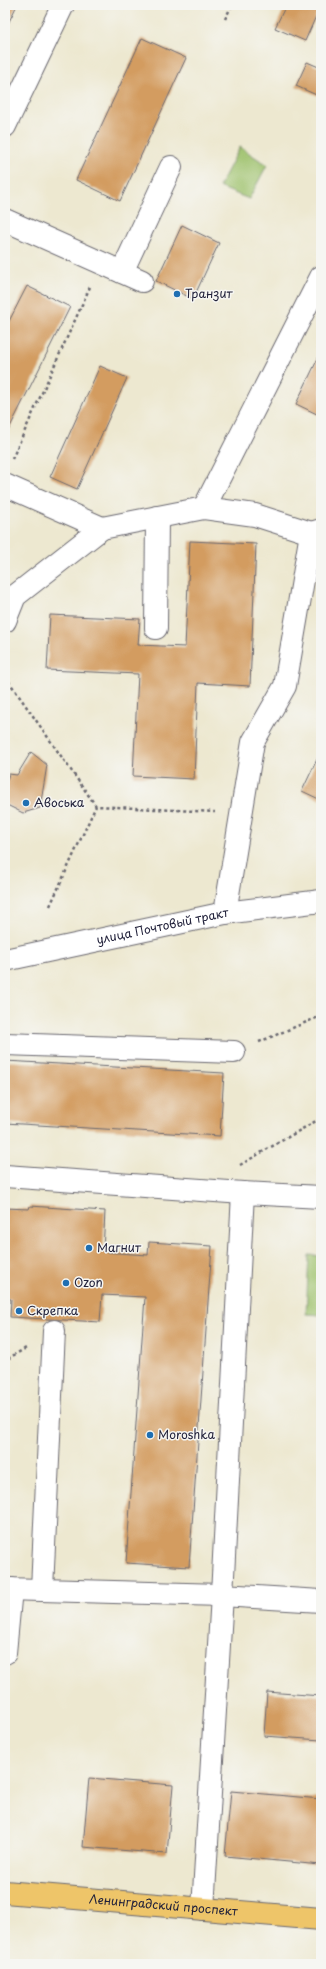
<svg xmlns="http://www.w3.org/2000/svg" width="326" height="1969" font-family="'Playpen Sans',sans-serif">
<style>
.green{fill:#9dc16b;stroke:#607253}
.building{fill:#d39c60}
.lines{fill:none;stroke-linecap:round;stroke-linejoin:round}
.minor-casing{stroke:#69676f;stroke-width:24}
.major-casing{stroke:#69676f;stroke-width:24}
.path{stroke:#69676f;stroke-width:2.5;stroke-dasharray:3 3;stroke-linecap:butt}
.minor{stroke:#fff;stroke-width:22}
.major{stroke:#eec569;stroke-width:22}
.poi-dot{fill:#1f6fb2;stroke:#f6f6f2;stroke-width:1.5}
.labels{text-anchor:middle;stroke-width:3;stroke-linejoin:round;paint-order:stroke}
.poi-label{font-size:12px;fill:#22223b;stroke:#f6f6f2;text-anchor:start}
.street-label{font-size:12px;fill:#22223b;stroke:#f6f6f2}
</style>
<rect width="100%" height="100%" fill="#f6f6f2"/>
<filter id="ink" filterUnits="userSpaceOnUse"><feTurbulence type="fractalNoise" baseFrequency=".025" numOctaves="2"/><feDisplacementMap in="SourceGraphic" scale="8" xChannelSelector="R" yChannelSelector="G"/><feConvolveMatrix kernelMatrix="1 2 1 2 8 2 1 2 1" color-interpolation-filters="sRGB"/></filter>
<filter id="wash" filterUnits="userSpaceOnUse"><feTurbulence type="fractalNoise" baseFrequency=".012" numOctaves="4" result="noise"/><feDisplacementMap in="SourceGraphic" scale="16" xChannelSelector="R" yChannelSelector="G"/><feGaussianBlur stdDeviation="0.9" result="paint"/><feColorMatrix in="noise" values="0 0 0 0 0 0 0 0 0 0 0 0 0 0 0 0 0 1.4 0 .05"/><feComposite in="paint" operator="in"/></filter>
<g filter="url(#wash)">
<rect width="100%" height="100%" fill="#ede8d0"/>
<!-- green -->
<g class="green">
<path d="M240,147l27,18 -18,34 -30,-12z"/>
<path d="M309,1255l12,1v59l-15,-1z"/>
</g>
<g id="blocks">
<!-- building -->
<g class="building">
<path d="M5,5h12l-12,25z"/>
<path d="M286,5h35l-16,36 -30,-13z"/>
<path d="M142,38l44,20 -66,143 -44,-21z"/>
<path d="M307,62l14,6v29l-25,-11z"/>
<path d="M182,225l37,18 -26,56 -37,-18z"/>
<path d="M27,286l43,21 -65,130v-108z"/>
<path d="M321,352v64l-25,-12z"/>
<path d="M100,366l27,12 -50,111 -27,-12z"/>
<path d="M190,541l66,3 -6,142 -52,-3 -4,96 -61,-3 5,-102 -91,-4 3,-55 90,4 -2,26 47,2z"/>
<path d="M321,751v49l-19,-9z"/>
<path d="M31,752l16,13 -7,43 -17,5 -18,-9v-19l4,-11 8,1z"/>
<path d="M5,1061l219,12 -4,63 -215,-13z"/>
<path d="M30,1206l75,5 -2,41 45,3 1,-13 63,4 -23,321 -63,-4 19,-266 -43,-2 -2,27 -90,-5 1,-18h-6v-91l24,1z"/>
<path d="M267,1692l54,4v44l-57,-4z"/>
<path d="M89,1778l84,7 -6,69 -84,-7z"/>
<path d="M231,1791l90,8v66l-96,-9z"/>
</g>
</g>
</g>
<g filter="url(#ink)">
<use href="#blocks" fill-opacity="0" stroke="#69676f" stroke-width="1"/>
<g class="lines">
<!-- minor casing -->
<g class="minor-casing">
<g id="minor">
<path d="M5,126l58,-121"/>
<path d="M5,220l137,61"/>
<path d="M122,272l49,-105"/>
<path d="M5,485l97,43 102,-20"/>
<path d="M311,533l-56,-18 -51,-7 117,-231"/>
<path d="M5,621l10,-25 87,-68"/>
<path d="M156,628l1,-111"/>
<path d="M225,913l28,-171 32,-56 26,-153 10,-3"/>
<path id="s1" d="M5,960l220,-47 96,-12"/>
<path d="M5,1044l229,8"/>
<path d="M5,1176l238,17 -21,402 -19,314"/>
<path d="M243,1193l78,4"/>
<path d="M5,1589l217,6 99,6"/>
<path d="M42,1589l12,-258"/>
<path d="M5,1653l6,-64"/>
</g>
</g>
<!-- major casing -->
<g class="major-casing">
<g id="major">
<path id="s2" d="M5,1892l316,27"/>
</g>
</g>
<!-- path -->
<g class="path">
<path d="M225,19l7,-14"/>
<path d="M12,459l78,-172"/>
<path d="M5,676l91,130 119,6"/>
<path d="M50,906l46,-100"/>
<path d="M259,1042l62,-26"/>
<path d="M240,1165l81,-47"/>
<path d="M5,1370l2,-11 19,-11"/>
</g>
<!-- minor -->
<use href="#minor" class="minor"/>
<!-- major -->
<use href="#major" class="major"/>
</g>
</g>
<!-- markers -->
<g class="poi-dot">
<circle cx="177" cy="294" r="4"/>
<circle cx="26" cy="803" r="4"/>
<circle cx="89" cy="1248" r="4"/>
<circle cx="66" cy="1283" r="4"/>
<circle cx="19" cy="1311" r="4"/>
<circle cx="150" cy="1435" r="4"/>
</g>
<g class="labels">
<!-- poi labels -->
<g class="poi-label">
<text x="185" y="298">Транзит</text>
<text x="34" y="807">Авоська</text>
<text x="97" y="1252">Магнит</text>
<text x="74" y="1287">Ozon</text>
<text x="27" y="1315">Скрепка</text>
<text x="158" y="1439">Moroshka</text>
</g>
<!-- street labels -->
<g class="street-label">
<text dy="4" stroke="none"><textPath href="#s1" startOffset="161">улица Почтовый тракт</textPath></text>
<text dy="4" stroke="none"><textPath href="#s2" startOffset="159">Ленинградский проспект</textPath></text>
</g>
</g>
<!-- margin -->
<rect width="326" height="1969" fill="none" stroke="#f6f6f2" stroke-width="20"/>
</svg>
